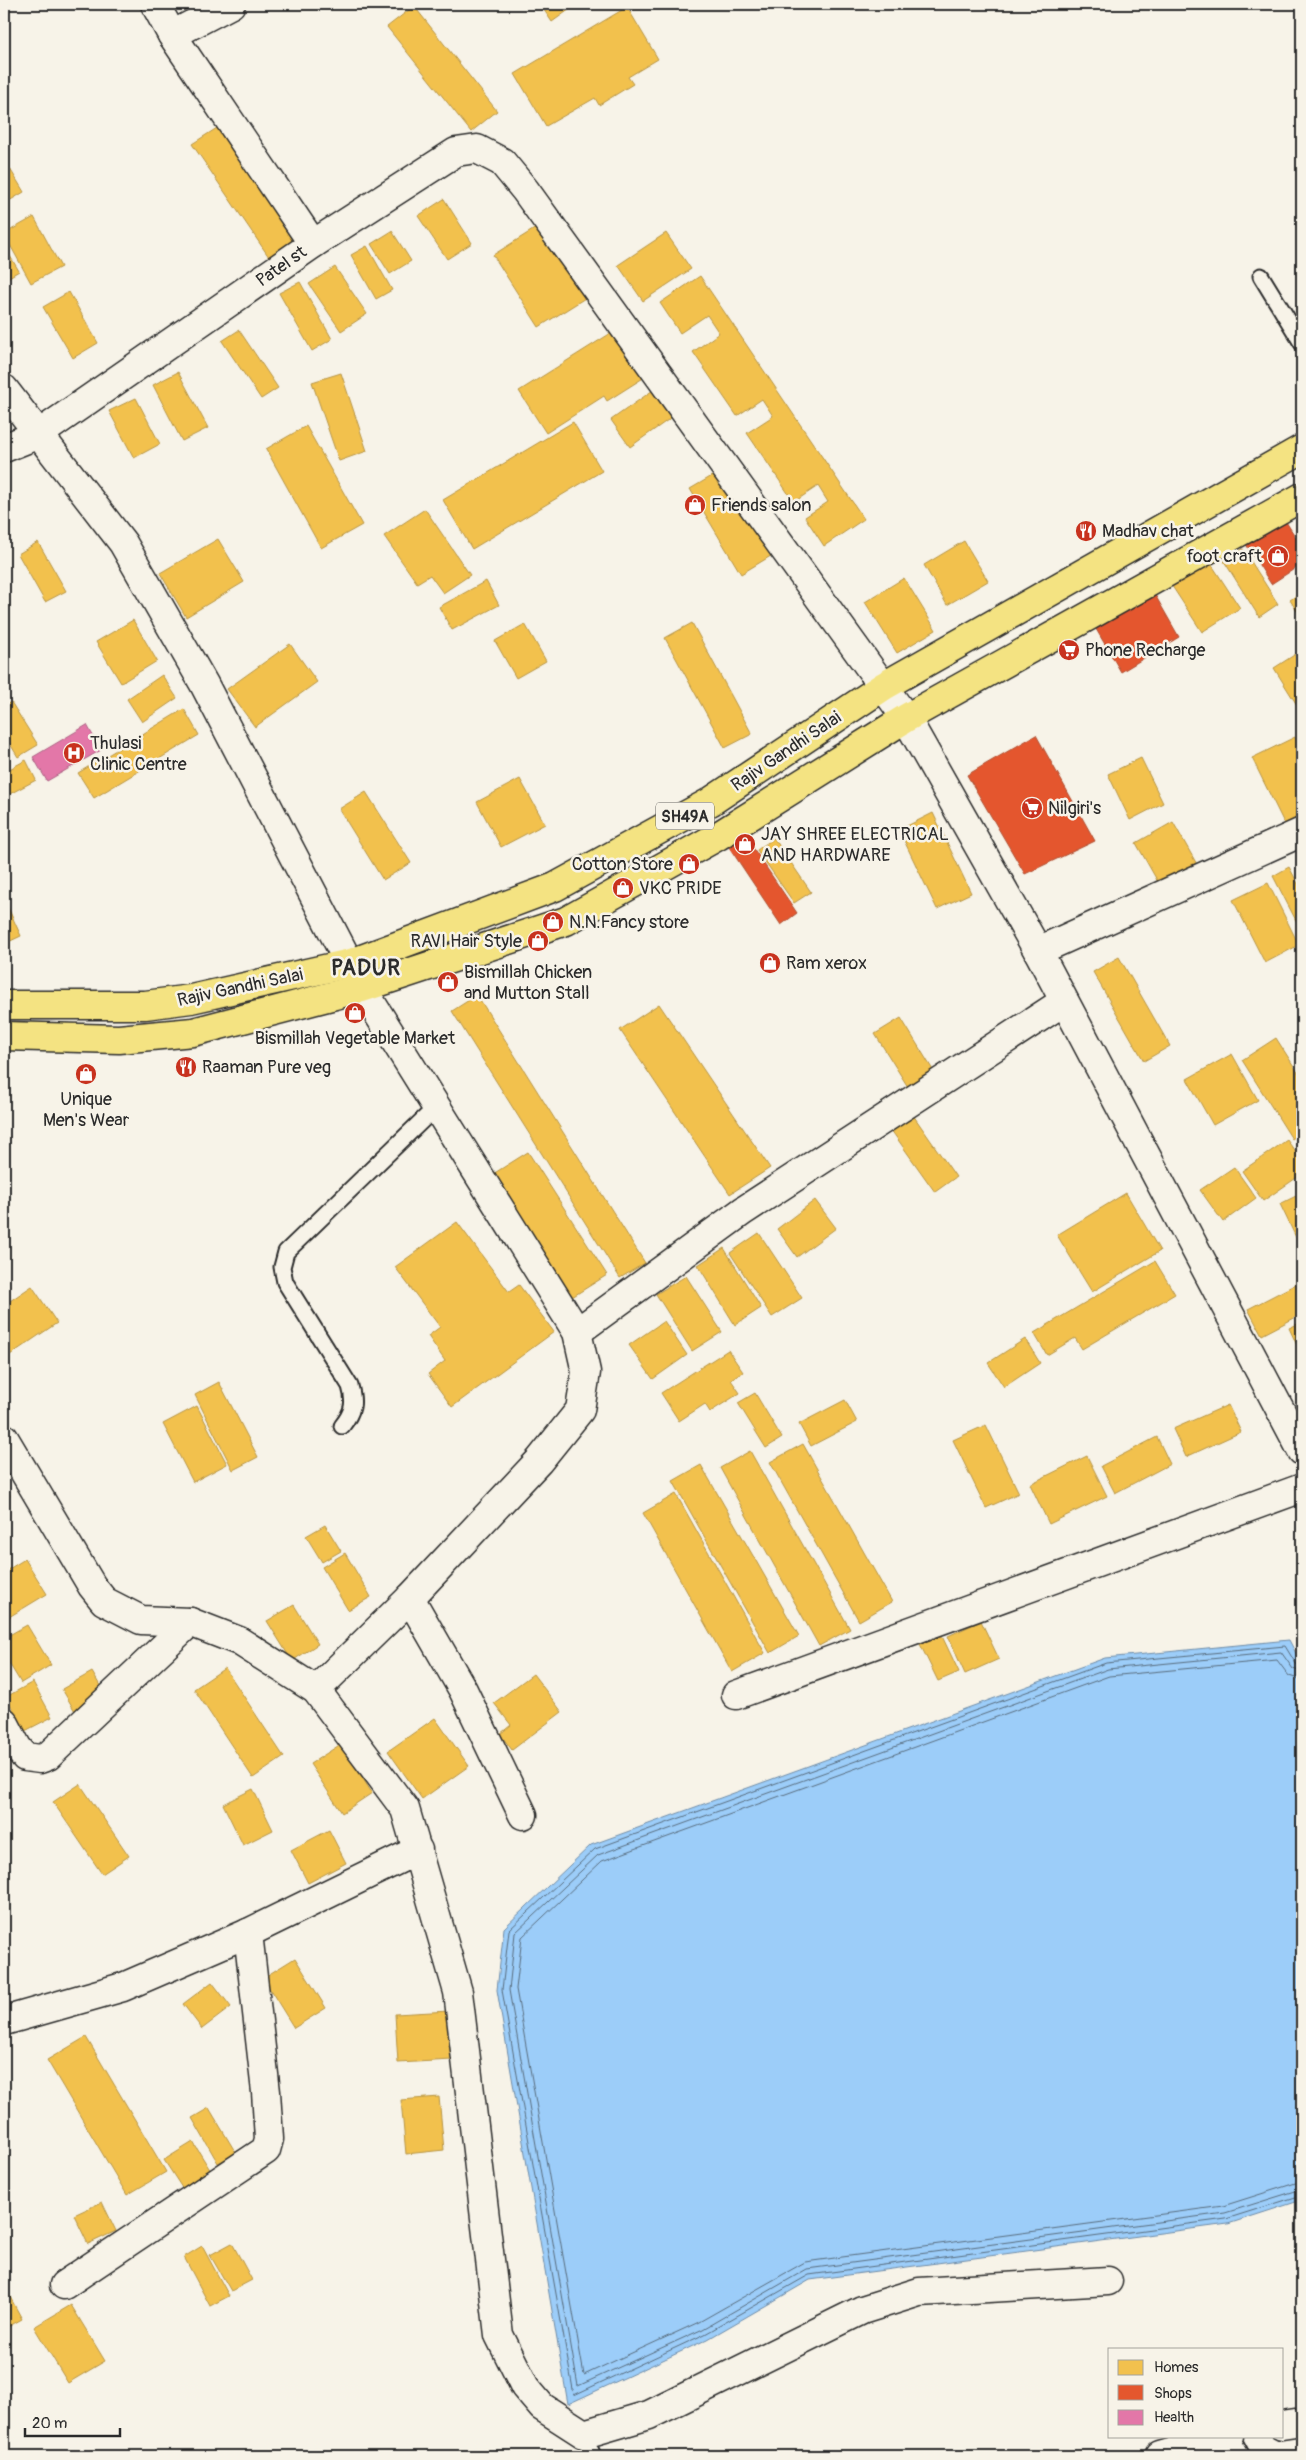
<svg xmlns="http://www.w3.org/2000/svg" width="1306" height="2460" font-family="Pangolin,sans-serif">
<style>
.water{fill:#9ccdf9;stroke:#6f8ca7}
.homes{fill:#f2c14e;stroke:#b69444}
.shops{fill:#e4572e;stroke:#ac4a2d}
.health{fill:#e377a8;stroke:#ac6082}
.lines{fill:none;stroke-linecap:round;stroke-linejoin:round}
.shore{stroke:#586c7d;stroke-width:1}
.lane-casing{stroke:#2b2b2b;stroke-width:19}
.street-casing{stroke:#2b2b2b;stroke-width:31}
.secondary-casing{stroke:#2b2b2b;stroke-width:31}
.primary-casing{stroke:#2b2b2b;stroke-width:31}
.lane{stroke:#f7f3e8;stroke-width:15}
.street{stroke:#f7f3e8;stroke-width:28}
.secondary{stroke:#f7f3e8;stroke-width:28}
.primary{stroke:#f4e382;stroke-width:28}
.labels{text-anchor:middle;stroke-width:5;stroke-linejoin:round;paint-order:stroke}
.shield{fill:#f7f3e8;stroke:#686764;stroke-width:1}
.shield-label{font-size:16px;font-weight:bold;fill:#2b2b2b}
.street-label{font-size:18px;fill:#2b2b2b;stroke:#f7f3e8}
.poi-label{font-size:18px;fill:#2b2b2b;stroke:#f7f3e8;text-anchor:start}
.district-label{font-size:22px;font-weight:bold;letter-spacing:1px;fill:#2b2b2b;stroke:#f7f3e8}
</style>
<rect width="100%" height="100%" fill="#f7f3e8"/>
<filter id="ink" filterUnits="userSpaceOnUse"><feTurbulence type="fractalNoise" baseFrequency=".02" numOctaves="2"/><feDisplacementMap in="SourceGraphic" scale="10" xChannelSelector="R" yChannelSelector="G"/><feConvolveMatrix kernelMatrix="1 2 1 2 8 2 1 2 1" color-interpolation-filters="sRGB"/></filter>
<g filter="url(#ink)">
<!-- water -->
<path class="water" d="M1289,1640l13,25v535l-74,24 -418,56 -102,59 -140,65 -71,-414 7,-62 87,-83 514,-187z"/>
<!-- homes -->
<g class="homes">
<path d="M540,4h37l-25,18z"/>
<path d="M414,6l83,105 -26,21 -84,-105z"/>
<path d="M627,7l31,52 -30,18 5,7 -34,21 -4,-7 -49,28 -31,-52z"/>
<path d="M217,128l76,112 -24,17 -77,-113z"/>
<path d="M4,159l20,33 -20,12z"/>
<path d="M444,199l28,44 -25,16 -29,-43z"/>
<path d="M34,217l27,50 -30,16 -27,-49z"/>
<path d="M544,223l46,72 -51,32 -46,-72z"/>
<path d="M392,231l19,30 -21,13 -19,-30z"/>
<path d="M666,233l25,36 -48,32 -25,-36z"/>
<path d="M4,246l15,25 -15,9z"/>
<path d="M367,246l25,44 -16,9 -25,-44z"/>
<path d="M335,267l32,47 -26,17 -32,-47z"/>
<path d="M700,276l164,243 -40,27 -19,-29 23,-15 -10,-16 -24,16 -47,-69 26,-17 -11,-17 -25,17 -44,-64 26,-19 -12,-18 -27,18 -20,-30z"/>
<path d="M300,282l32,57 -20,12 -33,-58z"/>
<path d="M69,292l29,51 -25,15 -30,-51z"/>
<path d="M619,328l29,47 -41,26 -3,-5 -58,37 -27,-42z"/>
<path d="M239,330l39,58 -17,11 -39,-58z"/>
<path d="M178,372l30,56 -26,13 -29,-56z"/>
<path d="M341,373l26,78 -28,10 -27,-79z"/>
<path d="M656,388l19,27 -45,32 -19,-27z"/>
<path d="M136,398l24,46 -26,14 -25,-47z"/>
<path d="M573,422l29,49 -130,78 -29,-49z"/>
<path d="M306,426l56,99 -41,23 -55,-99z"/>
<path d="M724,469l50,85 -33,20 -51,-85z"/>
<path d="M425,509l45,66 -27,18 -13,-18 -13,8 -33,-47z"/>
<path d="M218,539l26,43 -58,35 -26,-44z"/>
<path d="M964,541l24,40 -41,24 -23,-40z"/>
<path d="M38,542l28,49 -21,11 -27,-48z"/>
<path d="M1243,549l35,55 -19,13 -35,-56z"/>
<path d="M1208,559l32,49 -38,24 -32,-49z"/>
<path d="M904,578l32,52 -39,23 -32,-51z"/>
<path d="M486,581l13,24 -47,25 -13,-23z"/>
<path d="M1302,592v27l-12,-19z"/>
<path d="M133,620l24,41 -36,22 -25,-41z"/>
<path d="M692,623l60,111 -27,14 -60,-110z"/>
<path d="M525,624l21,37 -30,17 -21,-37z"/>
<path d="M290,644l27,38 -62,45 -28,-38z"/>
<path d="M1302,650v63l-28,-45z"/>
<path d="M162,675l15,23 -35,24 -15,-23z"/>
<path d="M11,702l27,43 -20,12 -14,-23v-28z"/>
<path d="M184,709l15,26 -105,63 -16,-25z"/>
<path d="M1295,737l7,14v70l-15,8 -35,-71z"/>
<path d="M1141,758l22,45 -33,17 -22,-46z"/>
<path d="M26,760l10,20 -32,17v-25z"/>
<path d="M520,779l25,45 -44,23 -24,-45z"/>
<path d="M366,792l45,71 -28,17 -44,-71z"/>
<path d="M933,813l38,80 -34,16 -38,-79z"/>
<path d="M1173,822l26,46 -37,21 -26,-46z"/>
<path d="M774,838l37,54 -17,11 -37,-53z"/>
<path d="M1289,867l13,24v41l-29,-56z"/>
<path d="M1268,883l31,62 -34,18 -32,-63z"/>
<path d="M4,899l17,37 -17,8z"/>
<path d="M1119,957l51,89 -26,15 -51,-89z"/>
<path d="M477,995l168,268 -25,15 -168,-267z"/>
<path d="M659,1004l111,164 -40,26 -110,-164z"/>
<path d="M901,1018l38,62 -26,15 -38,-61z"/>
<path d="M1276,1038l26,41v53l-10,7 -50,-79z"/>
<path d="M1232,1054l26,46 -45,25 -26,-46z"/>
<path d="M913,1115l43,62 -21,15 -44,-62z"/>
<path d="M1287,1140l15,21v13l-39,27 -21,-30z"/>
<path d="M528,1152l79,123 -35,22 -79,-123z"/>
<path d="M1234,1167l22,31 -33,24 -23,-32z"/>
<path d="M1126,1193l34,58 -68,41 -35,-57z"/>
<path d="M1296,1196l6,13v41l-22,-46z"/>
<path d="M815,1200l21,28 -39,29 -20,-28z"/>
<path d="M457,1222l52,70 10,-7 35,47 -102,75 -24,-33 17,-13 -17,-25 12,-9 -45,-60z"/>
<path d="M759,1233l43,65 -30,19 -42,-64z"/>
<path d="M724,1248l37,60 -26,17 -37,-60z"/>
<path d="M1155,1261l20,33 -93,55 -7,-11 -28,17 -13,-22z"/>
<path d="M686,1276l36,56 -30,19 -36,-57z"/>
<path d="M1302,1281v33l-40,21 -14,-26z"/>
<path d="M32,1286l25,37 -53,36v-54z"/>
<path d="M664,1321l23,34 -34,24 -24,-34z"/>
<path d="M1302,1322v34l-13,-28z"/>
<path d="M1025,1339l15,24 -36,24 -16,-24z"/>
<path d="M728,1350l15,22 -12,8 9,13 -30,19 -5,-8 -26,17 -18,-28z"/>
<path d="M219,1382l39,75 -25,13 -38,-75z"/>
<path d="M755,1393l27,45 -16,10 -28,-45z"/>
<path d="M845,1400l12,22 -46,24 -12,-22z"/>
<path d="M1228,1405l13,27 -55,25 -13,-28z"/>
<path d="M197,1406l30,58 -34,18 -30,-58z"/>
<path d="M986,1425l33,68 -33,15 -33,-68z"/>
<path d="M1157,1437l13,27 -55,29 -14,-27z"/>
<path d="M803,1444l89,158 -33,19 -89,-159z"/>
<path d="M750,1451l100,178 -31,17 -99,-178z"/>
<path d="M1087,1456l20,40 -58,28 -19,-40z"/>
<path d="M701,1465l98,171 -29,17 -97,-172z"/>
<path d="M4,1486l6,10 -6,4z"/>
<path d="M676,1494l89,159 -33,19 -89,-159z"/>
<path d="M325,1525l16,26 -19,11 -16,-26z"/>
<path d="M345,1553l26,44 -23,13 -26,-43z"/>
<path d="M25,1559l22,35 -43,26v-48z"/>
<path d="M294,1605l24,39 -26,17 -25,-40z"/>
<path d="M981,1621l18,38 -34,15 -17,-38z"/>
<path d="M27,1625l24,40 -30,18 -17,-28v-17z"/>
<path d="M941,1634l18,38 -21,9 -18,-37z"/>
<path d="M225,1668l59,89 -31,21 -59,-89z"/>
<path d="M92,1672l14,24 -30,17 -14,-24z"/>
<path d="M533,1674l29,38 -50,38 -12,-16 11,-9 -17,-22z"/>
<path d="M33,1682l19,35 -27,14 -19,-34z"/>
<path d="M435,1718l34,48 -47,33 -34,-48z"/>
<path d="M341,1744l31,49 -30,20 -32,-49z"/>
<path d="M80,1784l49,72 -27,18 -49,-72z"/>
<path d="M253,1789l20,41 -30,15 -20,-41z"/>
<path d="M329,1830l17,33 -38,20 -17,-33z"/>
<path d="M295,1958l31,50 -32,20 -31,-50z"/>
<path d="M212,1982l19,25 -29,22 -19,-25z"/>
<path d="M450,2011l2,49 -54,3 -3,-49z"/>
<path d="M86,2037l80,135 -39,23 -80,-135z"/>
<path d="M439,2097l5,53 -38,4 -5,-54z"/>
<path d="M209,2108l27,45 -18,10 -26,-45z"/>
<path d="M193,2142l19,31 -28,18 -20,-31z"/>
<path d="M102,2202l14,29 -28,13 -14,-29z"/>
<path d="M232,2243l20,37 -21,11 -21,-36z"/>
<path d="M202,2246l27,50 -19,10 -26,-49z"/>
<path d="M4,2286l18,33 -18,10z"/>
<path d="M71,2305l34,56 -37,22 -34,-56z"/>
</g>
<!-- shops -->
<g class="shops">
<path d="M1281,514l21,33v17l-31,20 -29,-46z"/>
<path d="M1155,595l24,42 -58,35 -25,-43z"/>
<path d="M1036,735l59,106 -70,33 -58,-99z"/>
<path d="M745,836l52,77 -16,12 -52,-78z"/>
</g>
<!-- health -->
<path class="health" d="M87,725l14,25 -54,31 -14,-24z"/>
<g class="lines">
<!-- shore -->
<g class="shore">
<path d="M1302,1666l-6,-2 -11,-18 -179,17 -511,186 -86,81 -7,60 72,405 131,-61 104,-59 417,-56 76,-24"/>
<path d="M1302,1672l-9,-3 -12,-17 -173,17 -510,186 -83,78 -6,57 69,396 125,-57 104,-60 418,-56 77,-24"/>
<path d="M1302,1680l-13,-4 -12,-16 -168,16 -507,185 -80,76 -6,52 68,386 115,-53 106,-60 418,-56 79,-25"/>
</g>
<!-- lane casing -->
<g class="lane-casing">
<g id="lane">
<path d="M1261,276l41,67"/>
<path d="M342,1426c11,-14 13,-23 8,-40l-65,-104 -3,-15 4,-15 149,-144"/>
<path d="M584,2434l9,22"/>
<path d="M1231,2436l11,20"/>
</g>
</g>
<!-- street casing -->
<g class="street-casing">
<g id="street">
<path d="M155,4l17,31 141,209"/>
<path d="M172,35l59,-31"/>
<path d="M4,448l35,-14 274,-190 143,-92 21,-3 25,13 23,28 381,528 132,233 264,500"/>
<path d="M1038,951l264,-119"/>
<path d="M577,1332l166,-121 320,-209"/>
<path d="M4,1438l88,148 12,15 37,19 49,2 49,19 77,49 89,119 53,183 41,343 26,52 17,20 42,27 65,-19 213,-105 57,-18 189,-11"/>
<path d="M410,1598l53,92 60,125"/>
<path d="M316,1690l94,-92 129,-137 41,-51 6,-38 -9,-40 -215,-344"/>
<path d="M736,1695l566,-207"/>
<path d="M4,1722l13,25 8,10 15,2 8,-3 142,-134"/>
<path d="M4,2021l119,-34 125,-54 170,-83"/>
<path d="M64,2285l202,-135 3,-11 -3,-47 -18,-159"/>
<path d="M1282,2425l20,-3"/>
<path d="M1160,2456l69,-20"/>
</g>
</g>
<!-- secondary casing -->
<g class="secondary-casing">
<path id="secondary" d="M4,389l119,154 81,141 156,300"/>
</g>
<!-- primary casing -->
<g class="primary-casing">
<g id="primary">
<path d="M4,1005h141l46,-6 160,-36 204,-76 155,-85 174,-116 418,-237"/>
<path d="M4,1036l115,3 74,-7 169,-44 204,-67 152,-85 188,-118 396,-221"/>
</g>
</g>
<!-- lane -->
<use href="#lane" class="lane"/>
<!-- street -->
<use href="#street" class="street"/>
<!-- secondary -->
<use href="#secondary" class="secondary"/>
<!-- primary -->
<use href="#primary" class="primary"/>
</g>
</g>
<!-- icons -->
<defs>
<g id="shop-disc" transform="scale(1.125)"><circle r="9.5" fill="#c8321e" stroke="#f7f3e8"/><path d="M-5-2.5h2.3a2.7 3.5 0 0 1 5.4 0H5L5.5 6h-11ZM-1.5-2.5h3a1.5 2.3 0 0 0-3 0Z" fill="#fff"/></g>
<g id="restaurant-disc" transform="scale(1.125)"><circle r="9.5" fill="#c8321e" stroke="#f7f3e8"/><path d="M-5-6h1v4h1v-4h1v4h1v-4h1v5L-1.5 .5V6h-2V.5L-5-1ZM5-6V6H3V1.5H1.5Q1.5-4 5-6Z" fill="#fff"/></g>
<g id="supermarket-disc" transform="scale(1.125)"><circle r="9.5" fill="#c8321e" stroke="#f7f3e8"/><path d="M-6-5.5h2.5l.6 2H6L4.5 2H-2.5L-4.4-4H-6ZM-1.5 3.2a1.3 1.3 0 1 0 .1 0ZM3 3.2a1.3 1.3 0 1 0 .1 0Z" fill="#fff"/></g>
<g id="hospital-disc" transform="scale(1.125)"><circle r="9.5" fill="#c8321e" stroke="#f7f3e8"/><path d="M-5-5h3v3.5h4V-5h3V5h-3V1.5h-4V5h-3Z" fill="#fff"/></g>
</defs>
<g fill-rule="evenodd">
<use href="#shop-disc" x="695" y="505"/>
<use href="#restaurant-disc" x="1086" y="531"/>
<use href="#shop-disc" x="1278" y="556"/>
<use href="#supermarket-disc" x="1069" y="650"/>
<use href="#hospital-disc" x="74" y="753"/>
<use href="#supermarket-disc" x="1032" y="808"/>
<use href="#shop-disc" x="745" y="844"/>
<use href="#shop-disc" x="689" y="864"/>
<use href="#shop-disc" x="623" y="888"/>
<use href="#shop-disc" x="553" y="922"/>
<use href="#shop-disc" x="538" y="941"/>
<use href="#shop-disc" x="770" y="963"/>
<use href="#shop-disc" x="448" y="982"/>
<use href="#shop-disc" x="355" y="1013"/>
<use href="#restaurant-disc" x="186" y="1067"/>
<use href="#shop-disc" x="86" y="1074"/>
</g>
<g class="labels">
<!-- shield labels -->
<rect class="shield" x="656" y="802.5" width="58" height="27" rx="4"/>
<g class="shield-label">
<text x="685" y="822">SH49A</text>
</g>
<!-- street labels -->
<g class="street-label">
<text transform="translate(281 266) rotate(-35)" y="6">Patel st</text>
<text transform="translate(786 751) rotate(-34)" y="6">Rajiv Gandhi Salai</text>
<text transform="translate(240 987) rotate(-12)" y="6">Rajiv Gandhi Salai</text>
</g>
<!-- poi labels -->
<g class="poi-label">
<text x="711" y="511">Friends salon</text>
<text x="1102" y="537">Madhav chat</text>
<text x="1262" y="562" text-anchor="end">foot craft</text>
<text x="1085" y="656">Phone Recharge</text>
<text x="90" y="749">Thulasi<tspan x="90" dy="21">Clinic Centre</tspan></text>
<text x="1048" y="814">Nilgiri's</text>
<text x="761" y="840">JAY SHREE ELECTRICAL<tspan x="761" dy="21">AND HARDWARE</tspan></text>
<text x="673" y="870" text-anchor="end">Cotton Store</text>
<text x="639" y="894">VKC PRIDE</text>
<text x="569" y="928">N.N.Fancy store</text>
<text x="522" y="947" text-anchor="end">RAVI Hair Style</text>
<text x="786" y="969">Ram xerox</text>
<text x="464" y="978">Bismillah Chicken<tspan x="464" dy="21">and Mutton Stall</tspan></text>
<text x="355" y="1044" text-anchor="middle">Bismillah Vegetable Market</text>
<text x="202" y="1073">Raaman Pure veg</text>
<text x="86" y="1105" text-anchor="middle">Unique<tspan x="86" dy="21">Men's Wear</tspan></text>
</g>
<!-- district labels -->
<g class="district-label">
<text x="366" y="975">PADUR</text>
</g>
</g>
<!-- margin -->
<rect width="1306" height="2460" fill="none" stroke="#f7f3e8" stroke-width="20"/>
<rect x="10" y="10" width="1286" height="2440" fill="none" stroke="#2b2b2b" stroke-width="2" filter="url(#ink)"/>
<!-- legend -->
<rect x="1108" y="2348" width="175" height="90" fill="#f7f3e8" stroke="#a5a39c"/>
<rect x="1118" y="2360" width="25" height="15" fill="#f2c14e" stroke="#a5a39c"/>
<text x="1154" y="2372" font-size="15" fill="#2b2b2b">Homes</text>
<rect x="1118" y="2385" width="25" height="15" fill="#e4572e" stroke="#a5a39c"/>
<text x="1154" y="2398" font-size="15" fill="#2b2b2b">Shops</text>
<rect x="1118" y="2410" width="25" height="15" fill="#e377a8" stroke="#a5a39c"/>
<text x="1154" y="2422" font-size="15" fill="#2b2b2b">Health</text>
<!-- scale -->
<path d="M25 2428v8h95v-8" fill="none" stroke="#2b2b2b" stroke-width="2.5"/>
<text x="32" y="2428" font-size="15" fill="#2b2b2b" stroke="#f7f3e8" stroke-width="4" paint-order="stroke">20 m</text>
</svg>
